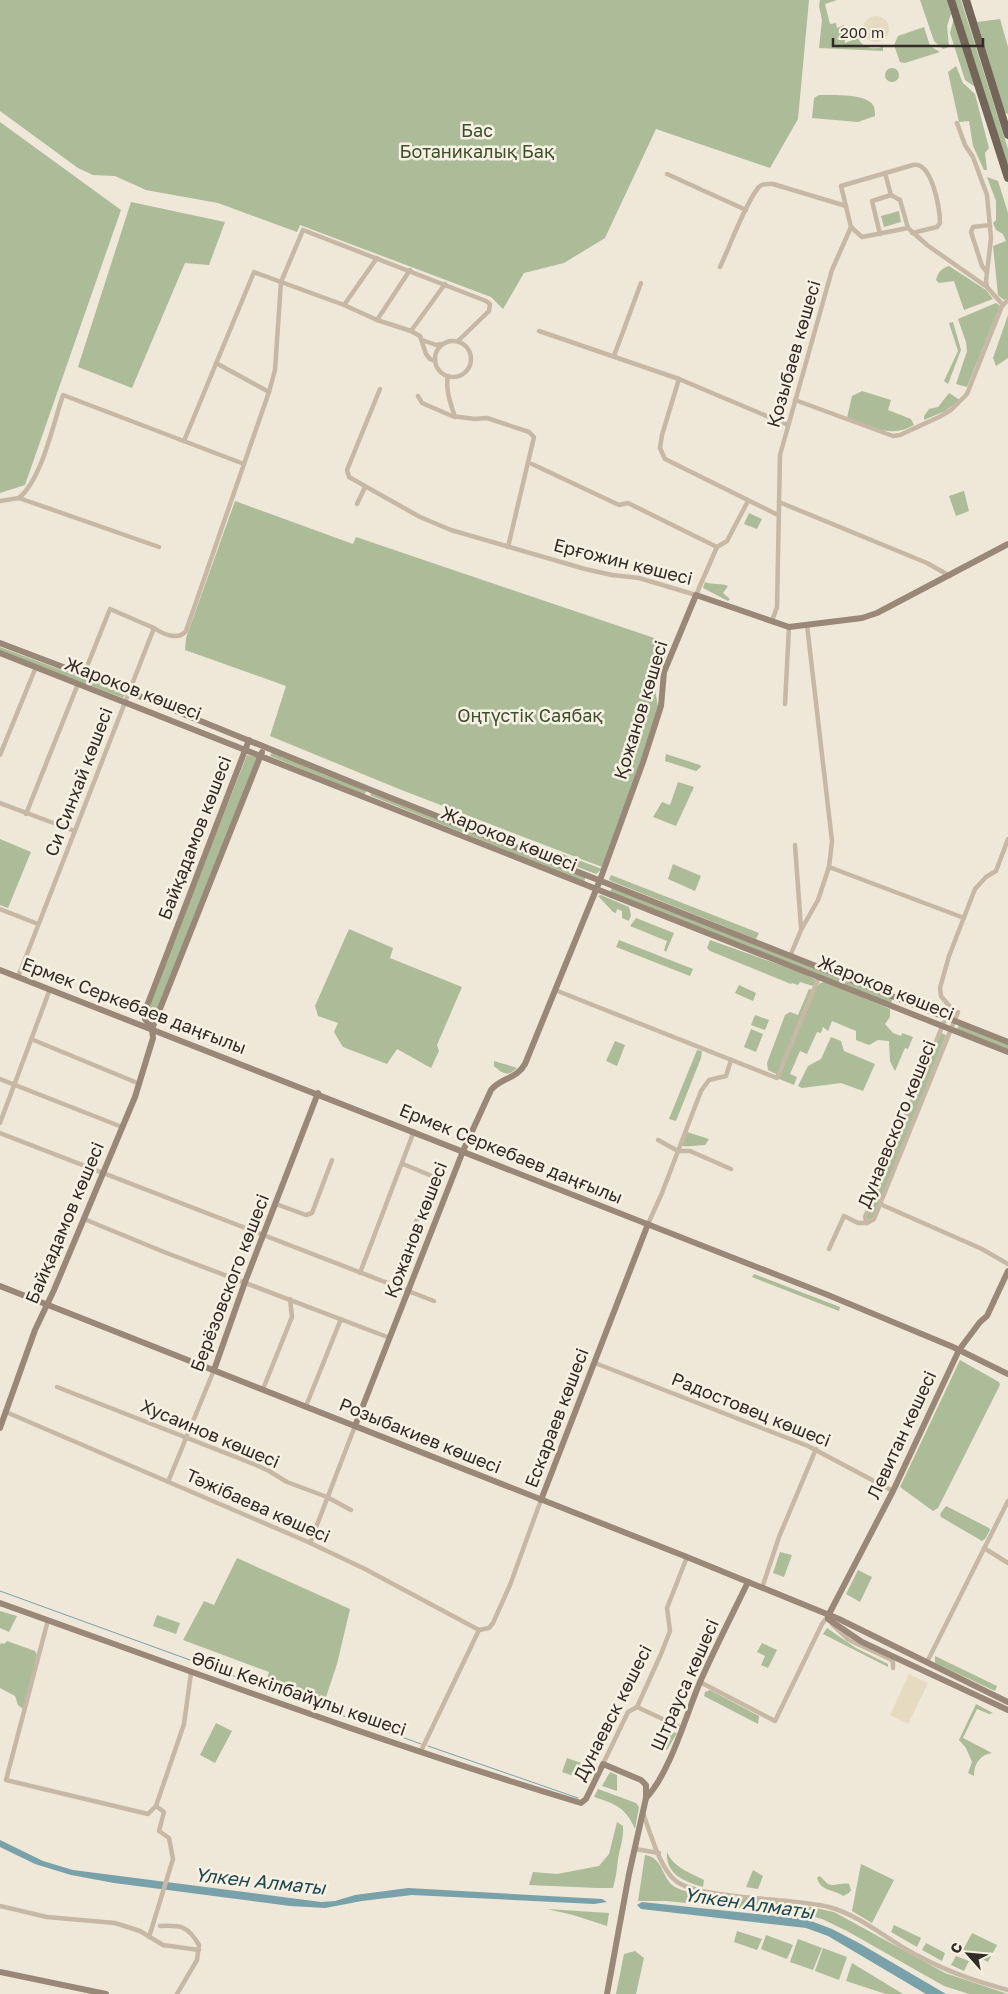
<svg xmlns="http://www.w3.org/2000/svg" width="1008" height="1994" font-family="'Golos Text',sans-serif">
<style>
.green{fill:#acbc99}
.plaza{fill:#e6dac0}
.water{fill:#79a1aa}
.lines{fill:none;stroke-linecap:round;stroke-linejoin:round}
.stream{stroke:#79a1aa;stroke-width:1}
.street{stroke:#c6b8a5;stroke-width:4.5}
.secondary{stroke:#987;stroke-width:6}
.primary{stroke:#736558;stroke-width:8}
.labels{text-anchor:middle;stroke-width:5;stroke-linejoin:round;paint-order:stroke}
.park-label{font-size:18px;fill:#3d4f2b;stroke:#f7f1e4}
.street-label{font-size:18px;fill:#322b26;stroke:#f7f1e4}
.water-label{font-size:19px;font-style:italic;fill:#1f4750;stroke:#f7f1e4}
</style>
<rect width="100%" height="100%" fill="#efe7d8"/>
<!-- green -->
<g class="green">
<path d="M0,0h809l-11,119 -28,49 -114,-39 -51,109 -41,25 -40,10 -21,36 -12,-12 -191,-72 -3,7 -79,-29 -72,-13 -31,-14 -22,-1 -15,-7 -78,-57z"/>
<path d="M820,0h17l-12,4 5,20 6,-1 1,5 7,-3 1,18 13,-5c5,10 14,12 25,9v4l-64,-3 3,-28 -3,-14z"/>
<path d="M920,0h27l4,14 -4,12 2,21 -6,2 -9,-8z"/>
<path d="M955,0h6l47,149v18z"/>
<path d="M955,14l23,75 -13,-9 -15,-47z"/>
<path d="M1000,19l8,28v67l-3,-1 -28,-91z"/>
<path d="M924,27l6,19 10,6 -35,11 -5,-1 -6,-17 4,-9z"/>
<path d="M956,66l7,17 12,11 14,54 -4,5 2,17h-3l-11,-24 -4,-25 -10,1 -11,-50z"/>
<circle cx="892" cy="75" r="7"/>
<path d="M819,95c12,0 42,-1 51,7 5,3 5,9 5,14l-17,6 -46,-4 2,-20z"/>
<path d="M0,122l121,88 -96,275 -25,8z"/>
<path d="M987,177l11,4 10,32v85l-4,2 -6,-5 -5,-49 13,-5 -3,-7 -7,-4 -3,-7 3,-3v-19z"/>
<path d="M131,202l94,20 -16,43 -24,-2 -53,125 -54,-21z"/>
<path d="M899,211l2,11 -17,5 -3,-11z"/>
<path d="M949,266l37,24 7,9 -29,11 -10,-29 -15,2 -3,-3c2,-8 6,-12 13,-14z"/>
<path d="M996,303l4,3 -33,81 -11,-3 11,-33 -1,-9 -8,-23z"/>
<path d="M1008,315v43l-12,8 -3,-8z"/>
<path d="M953,322l8,28 -13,34 -4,-3 14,-30 -9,-28z"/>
<path d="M862,391l29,9 -3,10 23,9 3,6c-22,14 -45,1 -67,-7l5,-22z"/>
<path d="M949,393l11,7 -15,11 -21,9v-4l5,-7 9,-2z"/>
<path d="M964,491l5,20 -13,5 -7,-20z"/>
<path d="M235,501l118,43 3,-7 313,106 -14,46 3,18 -22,67 -34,93 -203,-78 -129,-53 16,-50 -101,-36 1,-12z"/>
<path d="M749,513l13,6 -5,10 -13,-5z"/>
<path d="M705,582c8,3 16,1 23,4l-5,7 7,6 -2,2 -25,-13z"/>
<path d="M0,647l125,47 -2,4 -123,-47z"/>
<path d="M272,752l95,38 -3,5 -94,-39z"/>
<path d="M666,754l34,11 1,2 -5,4 -31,-10z"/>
<path d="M247,755l12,3 -107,268 -7,-11z"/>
<path d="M678,782l16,5 -18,39 -23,-9 9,-15 8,3z"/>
<path d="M371,793l215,83 -2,6 -210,-85 -4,-2z"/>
<path d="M0,839l31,13 -23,56 -8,-3z"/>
<path d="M557,852l45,17 -6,5 -37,-14z"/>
<path d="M673,864l28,12 -6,15 -27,-12z"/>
<path d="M611,875l148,58 -3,6 -145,-58 -2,-2z"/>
<path d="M613,885l281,111 -4,9 -281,-110z"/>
<path d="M601,895l28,12 2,8 -2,6 -7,-3v-7l-5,-2 -1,4 -3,-1 -15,-16z"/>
<path d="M636,918l38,15 -8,19 -2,-2 3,-9 -37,-15z"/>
<path d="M349,929l44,19 -3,10 72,29 -25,58 2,6 -8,17 -34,-19 -10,15 -44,-17 -9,-15 4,-9 -20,-7 -3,-10z"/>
<path d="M619,940l74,29 -3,7 -74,-29z"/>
<path d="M710,940l95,34 11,6 -3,6 -13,-4 -2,3 -6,-2 -1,1 -81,-33 -3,-3z"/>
<path d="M826,982l64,27v8l-5,7 8,9 8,3 1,-3 11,4 -5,12 -3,-1 -10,23 -5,-10 -1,-20 -11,-1 -9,5 -13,-5v-9l-24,-10 -4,10 -5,-4 -2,6 -4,-1 -10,22 -7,-3 -10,23 7,3 -3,8 -17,-7 1,-3 -10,-5 -1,-7 18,-48 5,-3 8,3 11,-26 5,1 6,-7z"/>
<path d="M739,985l17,8 -3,8 -18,-8z"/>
<path d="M755,1015l14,5 -4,10 -14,-5z"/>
<path d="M959,1025l49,19v5l-51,-20z"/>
<path d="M751,1029l12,5 -7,18 -12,-5z"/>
<path d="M941,1033l5,2 -72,184 -9,1z"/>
<path d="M831,1037l10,4 3,10 31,13 -12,27 -22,-8 -39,5 -4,-2 10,-20 13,-7z"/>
<path d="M615,1041l10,4 -8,21 -11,-5z"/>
<path d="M697,1050l5,1 -1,7 -25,63 -7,-2z"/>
<path d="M494,1061l23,7c-9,9 -14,6 -23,-2z"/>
<path d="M687,1132l22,7 -4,6c-8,0 -15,2 -23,1z"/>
<path d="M754,1274l86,33 -1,4 -87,-34z"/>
<path d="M960,1360l39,22 1,3 -62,123 -5,3 -33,-24z"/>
<path d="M946,1506l43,22 1,2 -5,9 -3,2 -41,-24 -1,-3z"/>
<path d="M780,1552l12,3 -8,22 -11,-4z"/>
<path d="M237,1558l113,51 -13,55 -12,36 -58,-21 2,-7 -86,-32 21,-39 10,4z"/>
<path d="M858,1570l14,7 -12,25 -14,-8z"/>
<path d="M0,1611l17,5 -8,16 -9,-4z"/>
<path d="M157,1615l23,8 -4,11 -23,-8z"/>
<path d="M827,1628l29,20 32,16v3l-65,-33z"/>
<path d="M7,1641l28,10 2,4 -14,54 -5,-4 -3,-9 -15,-8v-43l1,-2 3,1z"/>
<path d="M762,1643l15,7 -9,18 -7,-3 4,-9 -8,-4z"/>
<path d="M935,1656l62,30 -2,5 -60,-28z"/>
<path d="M710,1690l49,26 -1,8 -54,-28 1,-4z"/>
<path d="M976,1704l17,9 -4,1 -12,-5 -14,29 29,15c-12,2 -18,10 -18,23l-6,-3 4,-11 -6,-14 -7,-8z"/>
<path d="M216,1723l16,8 -17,32 -15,-8z"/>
<path d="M667,1732l10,1 -10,17 -8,-3v-10z"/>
<path d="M567,1758l20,7 -5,14 -20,-7z"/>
<path d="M610,1772l7,3v16l-15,-5z"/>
<path d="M598,1789l38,14 3,4 -4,22c-9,-21 -19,-25 -41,-32z"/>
<path d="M617,1822l6,4c1,12 -3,21 -5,33 -1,10 -2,18 -5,29h-16l-68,-3 4,-13 24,2 42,-8 10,-12z"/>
<path d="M667,1852c7,16 22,20 37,28l-1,7c-18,-5 -38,-13 -36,-35z"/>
<path d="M645,1855c19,3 16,23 30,32 7,4 16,5 24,7l103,11 32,7 111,61 63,21h-39l-25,-8 -97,-55 -25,-12 -15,-4 -141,-14h-28z"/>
<path d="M861,1864l33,16 -22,43 -20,-12z"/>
<path d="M753,1870l10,6 -5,13 -12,-2z"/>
<path d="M819,1876c4,2 6,6 9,8 6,3 14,-2 21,0l2,6 -2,3 -6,3c-9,-7 -22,-4 -26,-18z"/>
<path d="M547,1909l62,4 -2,13 -34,-11z"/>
<path d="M894,1925l27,13 -4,9 -26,-15z"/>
<path d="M737,1931l25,8 -5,11 -23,-8z"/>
<path d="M972,1933l25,12 -9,17 -25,-12z"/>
<path d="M766,1935l27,10 -6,14 -26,-10z"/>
<path d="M798,1939l24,9 -9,22 -23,-8z"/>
<path d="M926,1943l19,10 -3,8 -20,-11z"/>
<path d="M823,1948l24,9 -8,23 -24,-9z"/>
<path d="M635,1951l9,7 -8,36h-20l8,-40z"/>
<path d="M956,1956l13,5 -5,10 -13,-6z"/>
<path d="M852,1963l51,31h-17l-40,-13z"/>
</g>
<!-- plaza -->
<g class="plaza">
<circle cx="876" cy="29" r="13"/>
<path d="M909,1674l19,9 -20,41 -18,-9z"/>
</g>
<!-- water -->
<g class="water">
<path d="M0,1840l43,21 30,9 248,32 14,-1 20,-6 53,-7 194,11 5,3 -13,2 -182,-9 -50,6 -37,7 -35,-2 -176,-23 -43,-8 -36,-11 -35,-17z"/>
<path d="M642,1902l164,17 26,10 27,14 87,51h-20l-98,-58 -22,-8 -165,-19 -4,-4z"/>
</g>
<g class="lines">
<!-- stream -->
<g class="stream">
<path d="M0,1591l421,153"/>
<path d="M428,1746l150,52"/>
</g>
<!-- street -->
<g class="street">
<path d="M957,123l8,22 8,12 14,38 4,43 -5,43 1,6 16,18"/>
<path d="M885,173l6,22 9,5 8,28"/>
<path d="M667,174l79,36"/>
<path d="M851,227l11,10 46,-9 19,17 60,42"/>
<path d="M880,234l-8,-33 19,-6"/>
<path d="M720,267c10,-21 24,-61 38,-79 4,-5 9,-4 15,-4l73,22"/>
<path d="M986,271l-4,-5 -11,-34 2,-5 17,-2"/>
<path d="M344,305l33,-47"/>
<path d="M377,320l33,-50"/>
<path d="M411,331l34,-47"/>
<path d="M539,331l140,48 109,46"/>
<path d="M422,340l14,5 5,-1"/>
<circle cx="453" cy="359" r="18"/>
<path d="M614,356l27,-73"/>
<path d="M216,363l53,29"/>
<path d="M448,376c-3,13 3,29 7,41"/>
<path d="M679,379l-17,56 -2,13 5,11 113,56"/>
<path d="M380,389l-33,81 2,7 71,40 31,13 134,39 27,6 27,3 57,17 21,-48 10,-6 21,-40"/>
<path d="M418,396l4,7 30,13 23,3 12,-1 42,14 5,5 -26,110"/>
<path d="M795,400l98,36 7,-1 39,-18 12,-7 16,-16 35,-88 6,-6"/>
<path d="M184,441l70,-169 90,33 33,15 34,11 9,5 6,18 4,5 5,2"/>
<path d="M532,464l87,41 9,-2 89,44"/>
<path d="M19,498c23,-19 34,-74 44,-103l181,69"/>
<path d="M0,501l19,-3 140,49"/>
<path d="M779,502l148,61 23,13"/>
<path d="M357,504l8,-17"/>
<path d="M772,621l5,-14 3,-152 52,-185 19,-43 -10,-41 72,-21c19,-4 27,44 27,58l-3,4 -25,6"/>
<path d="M84,674l26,-65 44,19"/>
<path d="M785,704l4,-77"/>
<path d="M0,755l36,-88"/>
<path d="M0,803l75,28"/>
<path d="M26,814l52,-130"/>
<path d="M795,845l6,83"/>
<path d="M829,867l135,51"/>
<path d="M0,909l38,15"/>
<path d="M791,954l10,-24 17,-30 11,-33 3,-26 -25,-216"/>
<path d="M18,977l136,-349c9,6 24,13 32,3l83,-239 6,-22 6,-88 22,-52 183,71 4,3 -1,7 -31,30"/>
<path d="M555,990l222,88 42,-101"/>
<path d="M958,1012l-84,207 -7,4 -2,-6 85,-210 -9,-11 -1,-8 9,-32 26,-67 11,-12 10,-6 12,-32"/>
<path d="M31,1039l104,43"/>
<path d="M0,1079l122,48"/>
<path d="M0,1123l50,-134"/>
<path d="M0,1133l434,168"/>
<path d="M658,1140l20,11h12l41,18"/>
<path d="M276,1204l30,11 6,-2 20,-53"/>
<path d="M880,1204l102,45 26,15"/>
<path d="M84,1219l80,33 226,86"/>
<path d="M648,1224l14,-31 39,-102 8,-11 17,-4 5,-16"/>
<path d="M829,1249l15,-33 14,7h9"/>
<path d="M398,1267l35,-88 -1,-3 -29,-12"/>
<path d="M360,1273l54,-142"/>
<path d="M595,1363l213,83 85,45"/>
<path d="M57,1387l199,78 13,6 18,11 40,15 24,13"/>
<path d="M263,1389l29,-72 -2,-18"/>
<path d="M306,1406l35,-87"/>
<path d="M6,1412l302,130 57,27 114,61 10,-2 4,-5 17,-38 31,-85"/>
<path d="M168,1482l46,-112"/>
<path d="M310,1543l45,-117"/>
<path d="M984,1548l24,15"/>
<path d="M762,1588l17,-51 37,-88"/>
<path d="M48,1620l-42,160 142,34 8,-8 28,-82 7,-51"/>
<path d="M832,1624l17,16 41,19 3,3v6"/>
<path d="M927,1662l81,-161"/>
<path d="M700,1682l75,39 47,-97 5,-7"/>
<path d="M637,1707l45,21"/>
<path d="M421,1751l58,-121"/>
<path d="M603,1764l25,-52 9,-5 24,-53 9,-23 -3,-23 20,-51"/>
<path d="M643,1813c7,19 17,56 33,68 22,18 119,17 153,26 27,7 56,30 80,44 34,19 62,29 99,39"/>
<path d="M635,1849l24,4"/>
<path d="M0,1906l47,11 68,6 25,8 23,14 36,5"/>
<path d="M160,1926c21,-1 28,0 39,19l-2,15 -20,34"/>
<path d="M149,1937l24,-78 -4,-21 -10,-7 5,-19 -8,-6"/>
</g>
<!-- secondary -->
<g class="secondary">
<path d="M0,643l129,49 247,100 632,250"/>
<path d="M0,653l1008,399"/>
<path d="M0,970l828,325 125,52 55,27"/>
<path d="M152,1029l-7,-10v-8l104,-271"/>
<path d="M1008,1271l-21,45 -7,6 -21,28 -66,141 -65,125v3l34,23 146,68"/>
<path d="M0,1286l687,271 152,62 169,83"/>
<path d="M214,1370l31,-88 73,-189"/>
<path d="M355,1426l108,-275 28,-61c9,-12 26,-11 34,-26l75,-184 43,-118 18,-56 3,-34 32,-77 93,32 73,-9 15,-5 131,-69"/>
<path d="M0,1428l35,-98 19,-40 81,-193 18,-59 -1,-9 110,-277"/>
<path d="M541,1500l107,-276"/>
<path d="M0,1603c193,69 385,141 581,200l5,-4 17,-35 38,16 5,5v13l-17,76 -22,120"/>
<path d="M646,1798c24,-25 40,-83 54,-116 15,-34 32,-67 48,-100"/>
<path d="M0,1972l106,22"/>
</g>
<!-- primary -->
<g class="primary">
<path d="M951,0l57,178"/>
<path d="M966,0l42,135"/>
</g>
</g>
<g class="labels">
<!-- park labels -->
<g class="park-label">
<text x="477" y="137">Бас<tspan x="477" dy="21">Ботаникалық Бақ</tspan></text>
<text x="530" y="722">Оңтүстік Саябақ</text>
</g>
<!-- street labels -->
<g class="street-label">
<text transform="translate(794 354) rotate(-74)" y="6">Қозыбаев көшесі</text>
<text transform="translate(623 562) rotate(14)" y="6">Ерғожин көшесі</text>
<text transform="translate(133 689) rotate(21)" y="6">Жароков көшесі</text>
<text transform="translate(641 710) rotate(-73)" y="6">Қожанов көшесі</text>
<text transform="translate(79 782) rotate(-69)" y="6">Си Синхай көшесі</text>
<text transform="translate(195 838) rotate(-69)" y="6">Байқадамов көшесі</text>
<text transform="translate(509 839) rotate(22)" y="6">Жароков көшесі</text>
<text transform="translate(886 988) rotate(22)" y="6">Жароков көшесі</text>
<text transform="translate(134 1006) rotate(21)" y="6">Ермек Серкебаев даңғылы</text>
<text transform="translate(897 1124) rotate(-68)" y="6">Дунаевского көшесі</text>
<text transform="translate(511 1154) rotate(22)" y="6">Ермек Серкебаев даңғылы</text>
<text transform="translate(65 1223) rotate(-67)" y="6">Байқадамов көшесі</text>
<text transform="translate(416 1230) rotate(-69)" y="6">Қожанов көшесі</text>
<text transform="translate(230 1283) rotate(-69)" y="6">Берёзовского көшесі</text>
<text transform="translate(751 1410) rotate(22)" y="6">Радостовец көшесі</text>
<text transform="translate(557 1418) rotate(-69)" y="6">Ескараев көшесі</text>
<text transform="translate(210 1434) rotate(23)" y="6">Хусаинов көшесі</text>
<text transform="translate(902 1435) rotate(-65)" y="6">Левитан көшесі</text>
<text transform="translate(420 1436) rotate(22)" y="6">Розыбакиев көшесі</text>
<text transform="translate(258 1506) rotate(24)" y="6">Тәжібаева көшесі</text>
<text transform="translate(685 1685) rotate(-66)" y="6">Штрауса көшесі</text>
<text transform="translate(299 1694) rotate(19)" y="6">Әбіш Кекілбайұлы көшесі</text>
<text transform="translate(613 1713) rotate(-63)" y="6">Дунаевск көшесі</text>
</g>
<!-- water labels -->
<g class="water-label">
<text transform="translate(260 1881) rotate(6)" y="7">Үлкен Алматы</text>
<text transform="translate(749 1903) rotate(8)" y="7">Үлкен Алматы</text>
</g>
</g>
<!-- north arrow -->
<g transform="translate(968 1954) rotate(297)" stroke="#f7f1e4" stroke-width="4" paint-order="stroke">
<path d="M0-4L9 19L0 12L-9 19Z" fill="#322b26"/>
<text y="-8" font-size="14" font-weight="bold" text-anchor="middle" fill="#322b26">С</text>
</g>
<!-- scale -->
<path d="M833 38v8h150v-8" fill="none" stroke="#322b26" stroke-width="2.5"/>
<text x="840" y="38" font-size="15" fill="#322b26" stroke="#f7f1e4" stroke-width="4" paint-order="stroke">200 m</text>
</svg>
